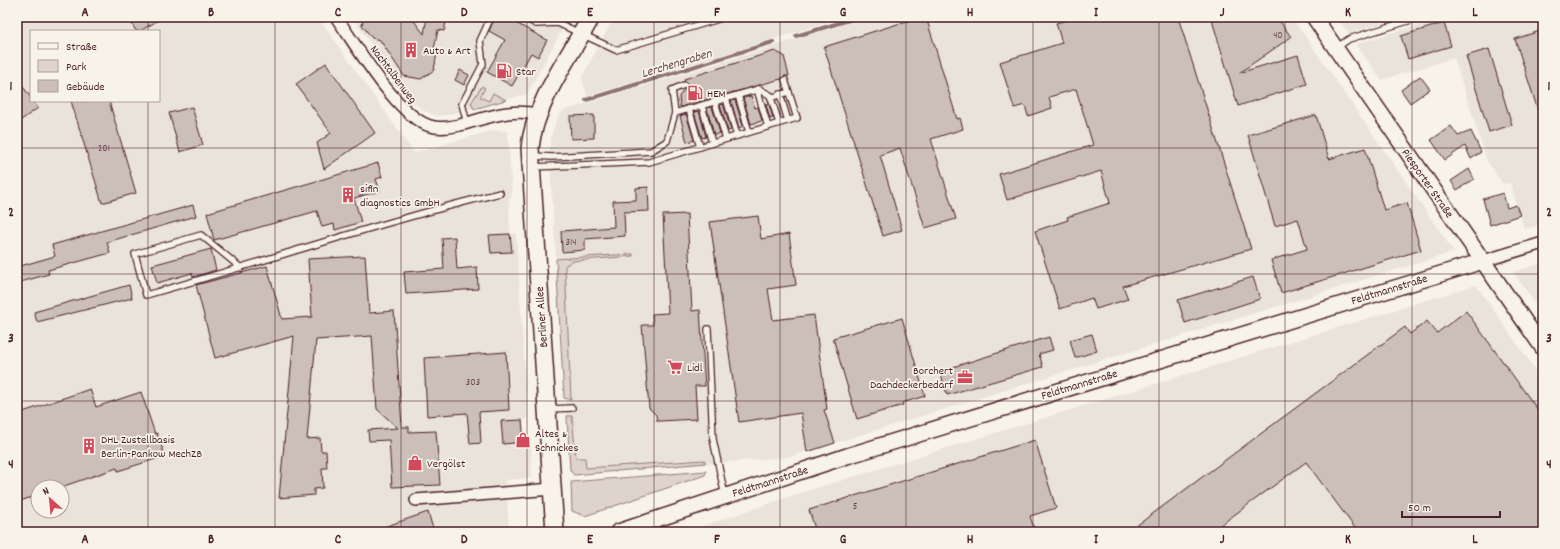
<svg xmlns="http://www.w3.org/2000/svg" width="1560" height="549" font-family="Dekko,sans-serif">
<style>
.built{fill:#eae3da;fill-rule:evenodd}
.green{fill:#ded4cc;stroke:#947a7c}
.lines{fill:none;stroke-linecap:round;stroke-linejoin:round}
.stream{stroke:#8e7275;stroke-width:4}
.building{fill:#ccbfb9;stroke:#4a1f2b}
.lane-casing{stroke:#4a1f2b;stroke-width:8}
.street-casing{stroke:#4a1f2b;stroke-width:14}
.secondary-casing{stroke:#4a1f2b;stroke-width:18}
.primary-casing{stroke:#4a1f2b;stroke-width:20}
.lane{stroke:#f7f3e8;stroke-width:5.5}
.street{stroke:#f7f3e8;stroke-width:11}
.secondary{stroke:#f7f3e8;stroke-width:15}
.primary{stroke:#f7f3e8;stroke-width:17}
.grid{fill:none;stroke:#4a1f2b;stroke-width:1;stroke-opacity:0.55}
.labels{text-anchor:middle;stroke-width:3.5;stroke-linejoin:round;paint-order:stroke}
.number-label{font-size:10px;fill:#6a474e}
.poi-label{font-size:12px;fill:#4a1f2b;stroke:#f7f3e8;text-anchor:start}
.street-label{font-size:12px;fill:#4a1f2b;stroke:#f7f3e8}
.water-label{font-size:13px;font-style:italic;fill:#6c4950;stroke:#f7f3e8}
.neatline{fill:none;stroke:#4a1f2b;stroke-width:1.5}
.grid-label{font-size:13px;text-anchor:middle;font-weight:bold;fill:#4a1f2b}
</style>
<rect width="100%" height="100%" fill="#f7f3e8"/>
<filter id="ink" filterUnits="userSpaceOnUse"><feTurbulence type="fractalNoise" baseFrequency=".025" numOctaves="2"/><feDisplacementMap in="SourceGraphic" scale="8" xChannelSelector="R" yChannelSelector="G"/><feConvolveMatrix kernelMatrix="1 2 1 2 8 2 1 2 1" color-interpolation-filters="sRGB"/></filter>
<g filter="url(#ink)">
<!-- built -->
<g class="built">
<path d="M19,17h299l96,136 80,-23 14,1 4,65 -3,3 1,35 6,-1 12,186 -5,1 2,28h6l1,30 -26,2 3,52h-492v-514zM31,31h128v70h-128zM38,487h24v24h-24z"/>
<path d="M352,17h217l-42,77 -77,20 -13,2 -13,-5 -14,-11z"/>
<path d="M614,17h231l-258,79 -5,-19z"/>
<path d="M869,17h423l162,235 -665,205 -215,18 -4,-5 -21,-321 4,-20 5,-12 4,-6z"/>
<path d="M1337,17h65l-53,17z"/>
<path d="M1442,17h101v207l-19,5 -14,-46 -7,1 -16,-23 -33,-103 -73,22 -25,-36z"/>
<path d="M1543,263v52l-30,-43z"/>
<path d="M1476,285l67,96v151h-858l109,-37z"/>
</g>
<!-- green -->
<g class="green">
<path d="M482,86l3,2 -5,9 9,4 4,-8 13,7 -32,9 -3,-6z"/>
<path d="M630,254h3v2l-61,5 -7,5 6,134 -7,-2 -8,-139z"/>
<path d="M567,416h5l4,42h9l1,10 119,-8v3l-131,12 -4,-5z"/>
<path d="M706,471l-1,4 -120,41 -13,-5 -1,-29z"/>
</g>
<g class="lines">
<!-- stream -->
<g class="stream">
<path d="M796,36l63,-19"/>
<path d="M586,100l187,-58"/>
</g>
</g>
<!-- building -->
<g class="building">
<path d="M128,17h36l-24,14h-4z"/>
<path d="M364,17h47l13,17 3,-17h20l-3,14 -6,-1 -4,19 3,4 -3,17 -13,9 -17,-3 -24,-36 -8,-2 -10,-13z"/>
<path d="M495,17h10l42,23 -9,17 -7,-4 -19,33 -25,-14 18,-32 -16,-9z"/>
<path d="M920,17h6l31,102 3,-1 3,11 -32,10 25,80 -31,9 -25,-80 -20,7 22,75 -19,6 -59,-189z"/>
<path d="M1077,17h101l73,232 -128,37 5,13 -32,10 -4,-11 -32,11 -25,-78 33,-11 -1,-3 43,-14 -9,-32 -94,29 -8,-26 94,-29 -17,-56 -27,8 3,11 -24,8 -3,-11 -11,3 -14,-46 62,-19 -6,-20z"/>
<path d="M1211,17h66l14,20 -52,36 59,-18 9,29 -69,22z"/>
<path d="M1444,23l7,23 -43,13 -7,-23z"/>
<path d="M1543,30v90h-2l-26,-81z"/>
<path d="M1489,49l23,76 -23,7 -23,-76z"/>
<path d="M775,51l9,5 5,20h-5l-3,3 -101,28 -1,-11 9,-10 -4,-7z"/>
<path d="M326,63l49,70 -51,36 -7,-26 14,-10 -35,-49z"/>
<path d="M460,70l9,5 -5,10 -9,-5z"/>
<path d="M1420,76l10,13 -20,14 -9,-13z"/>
<path d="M17,78l14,20v3h2l5,7 -21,15z"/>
<path d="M751,96l4,12 3,-1 4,14 -11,3 -8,-26z"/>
<path d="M735,100l8,26 -4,2 -8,-27z"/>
<path d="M71,101h38l27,92 -34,10z"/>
<path d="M723,104l8,26 -3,1 -8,-26z"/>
<path d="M769,104l4,14 -3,1 -4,-14z"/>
<path d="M192,107l11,38 -23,7 -11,-39z"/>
<path d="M712,107l8,26 -6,2 -7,-27z"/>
<path d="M699,111l7,26 -4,1 -8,-26z"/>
<path d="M686,114l8,26 -7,2 -7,-26z"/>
<path d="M594,115v23l-23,1 -1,-23z"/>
<path d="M1316,115l13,44 36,-11 19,62 23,-7 14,47 -140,43 -10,-33 36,-11 -9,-30 -23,7 -27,-91z"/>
<path d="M1451,126l7,10 13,-5 10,21 -10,7 -6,-13 -20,14 -14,-20z"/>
<path d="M378,163l4,14 -6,2 4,12 -26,7 7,24 -26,8 -1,-6 -12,3 -5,-16 -103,29 -7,-27z"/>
<path d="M1469,169l5,10 -17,11 -6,-9z"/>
<path d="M648,187l1,24 -25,1 1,24 -40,3v11l-23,2 -1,-21 53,-4 -1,-26 23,-1v-12z"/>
<path d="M1503,193l4,15 9,-3 4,10 -30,10 -7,-26z"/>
<path d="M193,205l3,11 -89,26 3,11 -62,17 1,4 -32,9v-16l38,-11 -3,-11z"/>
<path d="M687,214l5,97 8,-1 5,76h-10l2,33 -37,2h-3l-1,-6 -7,-7 -7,-83h11l-1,-11 16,-1 -5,-98z"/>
<path d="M758,216l3,23 28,-5 7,51 -28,4 5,31 41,-5 13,94 -3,1 11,33 -28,9 -6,-39 -62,9 -29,-200z"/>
<path d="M510,234l2,18 -21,1 -2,-18z"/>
<path d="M455,237l2,32 20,-2 1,22 -72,5 -2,-22 40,-3 -2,-31z"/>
<path d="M211,249l5,21 -23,7 -1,-4 -35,10 -5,-18z"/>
<path d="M365,256l4,57 25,-2 8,116h7v5l27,-1 4,54 -48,2 -3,-47 -20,1 -1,-11 30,-2 -21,-19 -5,-73 -56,4 -9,99 13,-1 1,13h5l1,17h-5l1,20 -9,1v6l-35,3 15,-162 -79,22 -19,-73 71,-19 15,53 30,-2 -4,-58z"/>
<path d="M1253,277l7,22 -75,24 -7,-23z"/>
<path d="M129,285l3,13 -95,24 -3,-10z"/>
<path d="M1466,311l77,106v115h-185l-52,-70 -95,70h-83l277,-205 5,7 17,-13 10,12z"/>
<path d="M902,318l23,78 -23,7 1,2 -46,14 -24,-81z"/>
<path d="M1092,334l5,17 -22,7 -5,-18z"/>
<path d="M1049,337l4,13 -14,4 4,13 -96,28 -7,-24z"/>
<path d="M506,352l3,58 -30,2 2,31 -11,1 -3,-31 -40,3 -3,-58z"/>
<path d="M90,389l6,18 45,-15 14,42 2,-1 8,23 -47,15 -1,-3 -56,19h-23v8l-21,7v-88z"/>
<path d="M522,420l2,22 -21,2 -2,-23z"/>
<path d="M1035,440l21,68 -26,8 5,16h-219l-7,-22z"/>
<path d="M428,512l6,20h-59v-2z"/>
</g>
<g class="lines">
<!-- lane casing -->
<g class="lane-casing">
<g id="lane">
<path d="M523,17l13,7 22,-1 58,27 109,-33"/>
<path d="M456,18l1,-1"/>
<path d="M1336,48l13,-9 72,-22"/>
<path d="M757,89l11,38"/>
<path d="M780,94l8,27"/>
<path d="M738,95l11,37"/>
<path d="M770,95l9,28"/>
<path d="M726,98l11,38"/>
<path d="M715,102l11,37"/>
<path d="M702,106l10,37"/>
<path d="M689,109l11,38"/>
<path d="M675,113l84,-24 14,8 16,-5"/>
<path d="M467,123l-5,-19 21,-40 -3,-23 11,-24"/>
<path d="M533,156l19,1 99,-6 16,-10 8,-28 -3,-23 12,-5"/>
<path d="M533,167l116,-5 148,-44 -12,-38"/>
<path d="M241,268l-40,-33 -66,19 11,41c118,-33 234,-73 354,-102"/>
<path d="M708,329l5,110 12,57"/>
<path d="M549,409l23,-1"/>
</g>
</g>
<!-- street casing -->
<g class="street-casing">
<g id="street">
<path d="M336,17c21,29 62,100 94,109 10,3 20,1 30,-1 27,-7 49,-17 77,-11"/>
<path d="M1483,261l60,-18"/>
<path d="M416,500l136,-11"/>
</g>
</g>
<!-- secondary casing -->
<g class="secondary-casing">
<g id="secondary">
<path d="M1314,17l229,331"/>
<path d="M618,532l229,-76 636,-195"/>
</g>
</g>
<!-- primary casing -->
<g class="primary-casing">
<path id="primary" d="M555,532l-25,-384c4,-44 40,-92 61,-131"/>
</g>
<!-- lane -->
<use href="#lane" class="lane"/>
<!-- street -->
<use href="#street" class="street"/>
<!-- secondary -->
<use href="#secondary" class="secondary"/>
<!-- primary -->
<use href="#primary" class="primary"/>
</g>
</g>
<!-- grid -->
<path class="grid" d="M148,17v14M275,17v515M401,17v515M527,17v515M654,17v515M780,17v515M906,17v515M1033,17v515M1159,17v515M1285,17v515M1412,17v515M148,101v431M17,148h1526M17,274h1526M17,401h1526"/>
<!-- icons -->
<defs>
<g id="building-bare" transform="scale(1.2)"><path d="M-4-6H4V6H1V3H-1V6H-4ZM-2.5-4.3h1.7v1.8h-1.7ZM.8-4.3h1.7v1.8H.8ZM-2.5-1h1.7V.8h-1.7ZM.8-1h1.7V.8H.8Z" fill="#d1495b" stroke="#f7f3e8" stroke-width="2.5" paint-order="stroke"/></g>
<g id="fuel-bare" transform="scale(1.2)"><path d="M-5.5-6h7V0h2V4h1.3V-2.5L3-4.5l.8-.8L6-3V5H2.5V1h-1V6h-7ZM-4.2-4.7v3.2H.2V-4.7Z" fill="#d1495b" stroke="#f7f3e8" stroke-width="2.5" paint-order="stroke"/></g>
<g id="supermarket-bare" transform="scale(1.2)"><path d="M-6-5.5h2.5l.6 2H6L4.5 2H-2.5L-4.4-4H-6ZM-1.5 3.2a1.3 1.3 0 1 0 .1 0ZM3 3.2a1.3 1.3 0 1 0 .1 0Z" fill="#d1495b" stroke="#f7f3e8" stroke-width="2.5" paint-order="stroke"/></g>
<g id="office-bare" transform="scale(1.2)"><path d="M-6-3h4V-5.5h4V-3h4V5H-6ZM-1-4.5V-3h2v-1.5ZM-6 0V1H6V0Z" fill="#d1495b" stroke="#f7f3e8" stroke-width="2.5" paint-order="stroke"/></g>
<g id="shop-bare" transform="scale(1.2)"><path d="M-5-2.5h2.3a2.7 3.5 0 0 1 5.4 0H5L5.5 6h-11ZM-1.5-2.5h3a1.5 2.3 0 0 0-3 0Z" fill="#d1495b" stroke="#f7f3e8" stroke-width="2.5" paint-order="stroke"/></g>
</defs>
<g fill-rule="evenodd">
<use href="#building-bare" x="411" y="50"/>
<use href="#fuel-bare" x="504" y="71"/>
<use href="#fuel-bare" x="695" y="93"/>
<use href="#building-bare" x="348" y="195"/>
<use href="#supermarket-bare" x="675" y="367"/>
<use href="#office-bare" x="965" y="377"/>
<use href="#shop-bare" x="523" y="440"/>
<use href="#building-bare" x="89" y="446"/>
<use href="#shop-bare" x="415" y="463"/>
</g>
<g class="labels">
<!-- number labels -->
<g class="number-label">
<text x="1278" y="38">40</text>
<text x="104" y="151">201</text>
<text x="571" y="245">314</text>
<text x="473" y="385">303</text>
<text x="855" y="509">5</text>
</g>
<!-- poi labels -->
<g class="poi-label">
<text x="423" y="54">Auto &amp; Art</text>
<text x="516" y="75">Star</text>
<text x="707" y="97">HEM</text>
<text x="360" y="192">sifin<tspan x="360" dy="14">diagnostics GmbH</tspan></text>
<text x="687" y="371">Lidl</text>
<text x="953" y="374" text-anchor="end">Borchert<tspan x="953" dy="14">Dachdeckerbedarf</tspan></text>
<text x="535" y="437">Altes &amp;<tspan x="535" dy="14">Schnickes</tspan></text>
<text x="101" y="443">DHL Zustellbasis<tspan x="101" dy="14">Berlin-Pankow MechZB</tspan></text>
<text x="427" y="467">Vergölst</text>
</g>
<!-- street labels -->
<g class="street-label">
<text transform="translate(394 74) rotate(53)" y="4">Nachtalbenweg</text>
<text transform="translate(1428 183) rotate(55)" y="4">Piesporter Straße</text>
<text transform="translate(1389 289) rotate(-17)" y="4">Feldtmannstraße</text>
<text transform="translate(541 317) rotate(-94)" y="4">Berliner Allee</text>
<text transform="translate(1079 384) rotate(-17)" y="4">Feldtmannstraße</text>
<text transform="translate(770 481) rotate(-18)" y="4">Feldtmannstraße</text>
</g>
<!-- water labels -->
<g class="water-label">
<text transform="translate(676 62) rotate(-17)" y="5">Lerchengraben</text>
</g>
</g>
<!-- margin -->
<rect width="1560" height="549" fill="none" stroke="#f7f3e8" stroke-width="44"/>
<!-- legend -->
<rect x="30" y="30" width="130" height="72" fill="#f7f3e8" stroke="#b29e9c"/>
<rect x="38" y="43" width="20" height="6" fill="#f7f3e8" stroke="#b29e9c"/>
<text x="66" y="50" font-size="12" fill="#4a1f2b">Straße</text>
<rect x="38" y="60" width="20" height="12" fill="#ded4cc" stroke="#b29e9c"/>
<text x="66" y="70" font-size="12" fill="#4a1f2b">Park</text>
<rect x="38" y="80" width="20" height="12" fill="#ccbfb9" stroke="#b29e9c"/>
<text x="66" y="90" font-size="12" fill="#4a1f2b">Gebäude</text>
<!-- north arrow -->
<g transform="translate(50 499) rotate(333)"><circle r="19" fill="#f7f3e8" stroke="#b29e9c"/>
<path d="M0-3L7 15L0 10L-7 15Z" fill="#d1495b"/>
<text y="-6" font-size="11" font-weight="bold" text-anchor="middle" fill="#4a1f2b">N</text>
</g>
<!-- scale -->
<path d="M1402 511v6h98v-6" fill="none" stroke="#4a1f2b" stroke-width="2"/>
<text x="1408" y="511" font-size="12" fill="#4a1f2b" stroke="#f7f3e8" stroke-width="3" paint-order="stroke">50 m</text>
<rect x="22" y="22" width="1516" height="505" class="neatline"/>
<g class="grid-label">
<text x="85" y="16">A</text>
<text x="211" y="16">B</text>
<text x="338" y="16">C</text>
<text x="464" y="16">D</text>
<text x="590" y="16">E</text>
<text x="717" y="16">F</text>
<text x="843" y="16">G</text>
<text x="970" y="16">H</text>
<text x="1096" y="16">I</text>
<text x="1222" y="16">J</text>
<text x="1348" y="16">K</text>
<text x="1475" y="16">L</text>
<text x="11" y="90">1</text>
<text x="1549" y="90">1</text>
<text x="11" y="216">2</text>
<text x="1549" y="216">2</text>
<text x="11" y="342">3</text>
<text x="1549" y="342">3</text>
<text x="11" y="468">4</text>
<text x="1549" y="468">4</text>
<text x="85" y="543">A</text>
<text x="211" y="543">B</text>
<text x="338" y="543">C</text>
<text x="464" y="543">D</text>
<text x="590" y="543">E</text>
<text x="717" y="543">F</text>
<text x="843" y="543">G</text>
<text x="970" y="543">H</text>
<text x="1096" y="543">I</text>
<text x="1222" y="543">J</text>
<text x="1348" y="543">K</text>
<text x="1475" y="543">L</text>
</g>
</svg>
